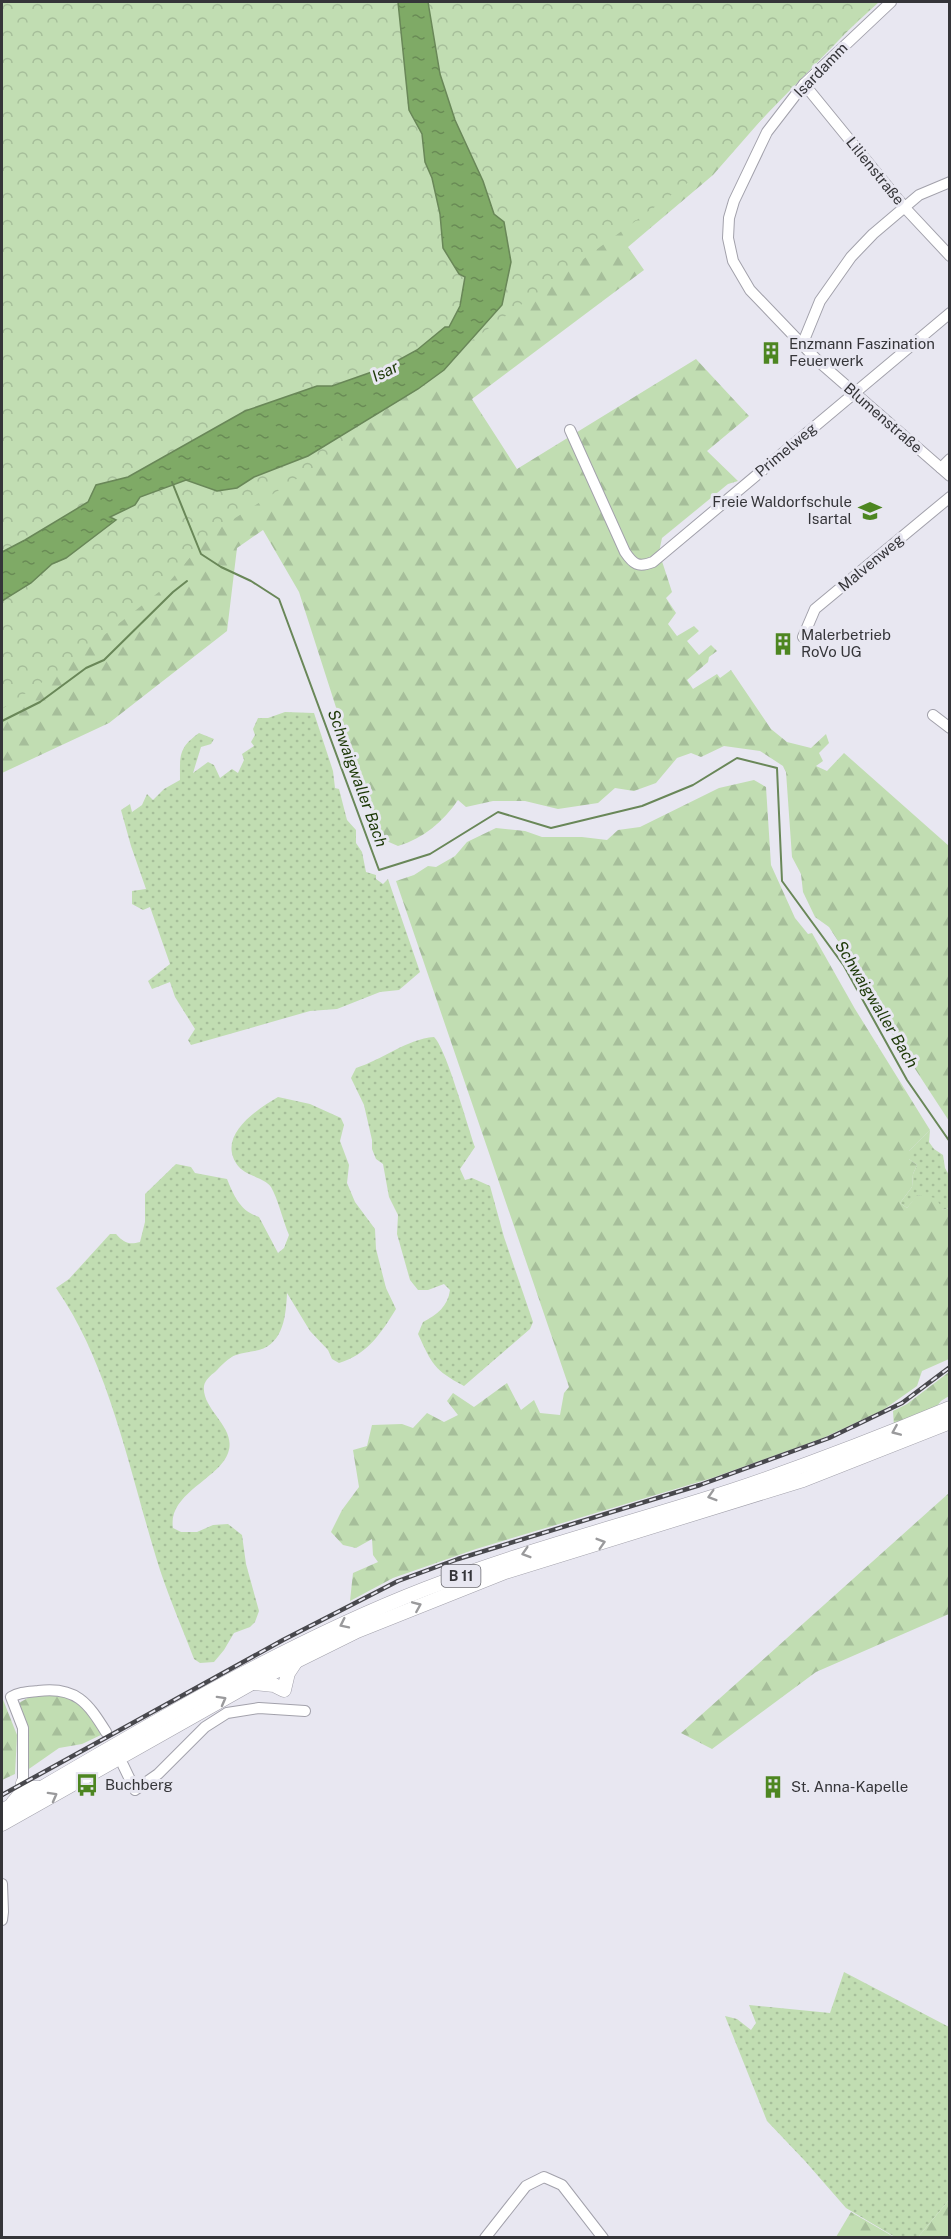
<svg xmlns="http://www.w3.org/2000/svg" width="951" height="2239" font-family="'Public Sans',sans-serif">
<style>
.grass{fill:url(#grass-dots)}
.forest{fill:url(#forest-firs)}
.park{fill:url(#park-crowns)}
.water{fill:url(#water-ripples);stroke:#698758;stroke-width:1.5}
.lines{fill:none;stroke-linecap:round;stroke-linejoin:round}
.stream{stroke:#698758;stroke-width:2}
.minor-casing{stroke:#a2a1ab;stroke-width:12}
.major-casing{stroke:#a2a1ab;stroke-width:15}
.minor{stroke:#fff;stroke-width:10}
.major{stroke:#fff;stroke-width:14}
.rail-casing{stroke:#48484d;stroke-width:4.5}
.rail{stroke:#e8e7f1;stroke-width:2;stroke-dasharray:7;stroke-linecap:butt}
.oneway{stroke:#9a9a9c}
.labels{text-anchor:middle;stroke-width:6;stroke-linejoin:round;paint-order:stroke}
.shield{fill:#e8e7f1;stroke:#6b6a70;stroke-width:1.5}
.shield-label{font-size:14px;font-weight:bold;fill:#353539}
.street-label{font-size:15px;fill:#353539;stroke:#e8e7f1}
.poi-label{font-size:15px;fill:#353539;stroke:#e8e7f1;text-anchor:start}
.water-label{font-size:16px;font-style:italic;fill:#1c3806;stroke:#e8e7f1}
</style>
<defs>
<pattern id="grass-dots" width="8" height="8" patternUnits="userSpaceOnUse" patternTransform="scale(1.5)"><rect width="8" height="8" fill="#c1ddb2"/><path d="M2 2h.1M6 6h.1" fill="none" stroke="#a6be9a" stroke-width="1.8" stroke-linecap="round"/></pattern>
<pattern id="forest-firs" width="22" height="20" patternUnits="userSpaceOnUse" patternTransform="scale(1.5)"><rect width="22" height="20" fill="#c1ddb2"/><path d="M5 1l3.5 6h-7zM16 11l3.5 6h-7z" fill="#a6be9a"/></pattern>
<pattern id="park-crowns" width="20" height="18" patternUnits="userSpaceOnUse" patternTransform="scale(1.5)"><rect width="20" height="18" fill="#c1ddb2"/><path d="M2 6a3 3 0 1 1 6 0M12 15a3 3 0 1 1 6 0" fill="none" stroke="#a6be9a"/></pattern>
<pattern id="water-ripples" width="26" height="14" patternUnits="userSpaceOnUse" patternTransform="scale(1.5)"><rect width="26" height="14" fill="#7faa66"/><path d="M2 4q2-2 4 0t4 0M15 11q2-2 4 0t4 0" fill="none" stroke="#698b55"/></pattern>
</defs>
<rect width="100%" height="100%" fill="#e8e7f1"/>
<!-- grass -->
<g class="grass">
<path d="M285,712l29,1 19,58 2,17 4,1 8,31 9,10v13l6,9 4,20 10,3v4l7,5 5,-5 32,93 -21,18 -19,2 -43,17 -27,2 -119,34 -3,-5 7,-11 -20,-32 -5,-15 -18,7 -4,-8 22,-17 -20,-57 -7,3 -11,-6v-13l14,-2 -15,-43 -10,-36 9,-6 2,8 10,-7 5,-11 6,6 11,-11 16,-9c0,-24 -2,-32 19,-47l15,6 -3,5 -10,3 -8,26 15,-11 6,3 6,13 12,-9 6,4 6,-13 -2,-6 12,-8 -3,-4 4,-7 -2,-6 5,-11h10z"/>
<path d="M434,1037c12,11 34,90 41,110l-15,22 5,11 7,-2 18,8 14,51 29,85 -3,7 -66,57c-30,-16 -32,-22 -46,-52l5,-12c14,-7 25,-16 27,-32l-6,-6 -16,6h-10l-8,-10 -13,-46 1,-19 -9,-18 -6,-33 -7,-5 -4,-10v-9l-8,-35 -13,-27 5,-10c26,-8 51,-29 78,-31z"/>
<path d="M278,1097l32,7 31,14 3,7 -4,16 9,24 -2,18 8,19 20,27 1,20 10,39 10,21c-14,23 -29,46 -57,54l-7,-4 -4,-9 -18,-19 -23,-38c-1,21 -3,50 -28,57 -7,2 -15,2 -23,5 -7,2 -15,11 -21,17 -4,3 -10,8 -11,14 -3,27 42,45 19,76 -16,21 -55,36 -50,66l8,4h16l16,-7 15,-1 14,11 4,29 13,47 -4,11 -5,5 -16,6 -10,17 -10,12 -14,1 -6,-4c-11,-29 -24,-59 -34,-89 -29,-91 -49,-204 -104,-282l13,-9 41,-45h6c8,9 13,11 24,8l5,-20v-28l31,-30 15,3 4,6 32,6c7,17 13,32 32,38l19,36 6,-5 5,-13c-6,-14 -11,-36 -18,-48 -6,-9 -24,-11 -32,-20 -24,-29 15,-56 39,-70z"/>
<path d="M930,1130l-1,12 5,7 9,6 2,13 4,7v33l-6,2 -25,-15 -11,13 -7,-5 12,-16 1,-13 4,-9 -8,-6v-8z"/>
<path d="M844,1972l105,55v173l-31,37h-23l-49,-29 -41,-47 -38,-40 -42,-105 12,3 14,11 5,-7 -7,-18 81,8z"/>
</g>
<!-- forest -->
<g class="forest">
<path d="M466,2h413l-73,67 -93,106 -85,72 16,23 -172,129 45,70 179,-110 53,57 -42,35 31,30 -10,3 -66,54 -3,14 13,40 -6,6 10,15 -8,11 9,12 17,-10 5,5 -12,10 12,14 12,-10 6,6 -8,6 -1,5 -21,18 6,9 24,-15 3,4 11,-8 40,59 16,13 24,6 15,-14 3,9 -10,10 4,8 -7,5 11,5 17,-18 105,93v275l-86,-132 -14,-31 -20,-31 -14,-10 -12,-25 -2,-18 -9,-17 -6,-85 -3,-6 -23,-15 -36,-5 -23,11 -10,-4 -14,5 -21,25 -22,8 -19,-3 -17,15 -40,6 -33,-8h-32l-27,6 -8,-7c-15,22 -34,38 -60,46l-16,-7 -32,-88 -51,-159 -36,-62 -26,18 -10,83 -118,92 -107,50v-139l416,-245 26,-19 44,-48z"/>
<path d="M754,780l12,7 5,78 24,53 13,16 4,-1 43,76 75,121 -21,21v8l8,6 -4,9 -1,13 -12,16 7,5 10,-13 19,3 7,12 6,-2v151l-27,12 -5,15 -34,24 -60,28 -111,40 -236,71 -83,29 -43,23 3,-28 25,-11 -5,-7 -1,-16 -16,9 -13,-3 -12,-13 11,-22 17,-23 -6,-37 14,-4 5,-21 30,-1 11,4 14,-15 17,9 14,-7 -11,-14 6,-8 21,14 33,-24 14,27 13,-10 6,13 20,2 4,-22 5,-6 -173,-506 18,-6 14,-9 8,1 19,-11 12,-14 29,-14 29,3 17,6h40l25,3 11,-10 22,-3 79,-39z"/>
<path d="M949,1372v24l-8,5 -7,9 -40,17 -1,-16 14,-7z"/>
<path d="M949,1493v121l-133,58 -104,77 -31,-16z"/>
<path d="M53,1693l19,5 14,12 17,24 -21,10 -23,4 -33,23 -9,-67 18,-10z"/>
<path d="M2,1697l15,38 -2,39 -13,6z"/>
<path d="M949,2200v37h-31z"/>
<path d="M851,2212l43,25h-58z"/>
</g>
<!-- park -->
<path class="park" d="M2,2h874l-146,150 -297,217 -105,90 -118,75 -46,54 -108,85 -54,36z"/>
<!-- water -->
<path class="water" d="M398,2h30l12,72 15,46 28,61 11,33 10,8 7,40 -9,43 -58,65 -26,19 -110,67 -54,21 -17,11 -20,3 -31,-11 -46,17 -5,8 -25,12 6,3 -50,38 -14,6 -21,19 -29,18v-49l23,-12 63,-38 8,-17 32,-8 117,-66 72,-25h15l54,-19 31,-17 28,-23h4l11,-21 5,-29 -6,-3 -16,-26 -3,-34 -8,-36 -7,-16 -3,-28 -13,-24z"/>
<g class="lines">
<!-- stream -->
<g class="stream">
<path d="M172,482l29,72 20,13 30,14 28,18 100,271 51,-16 68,-42 53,16 91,-22 51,-21 44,-27 40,10 5,113 62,85 63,114 43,62"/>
<path d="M2,721l38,-19 46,-34 18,-8 69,-68 14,-11"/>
</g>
<!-- minor casing -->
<g class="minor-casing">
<g id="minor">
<path d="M891,2l-87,82 -37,48 -33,69 -5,17 -1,20 5,23 17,29 68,71 132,115"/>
<path d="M804,84l102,125 44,47"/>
<path d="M802,345l18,-44 31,-44 22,-23 46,-39 31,-13"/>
<path d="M570,430l55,122c8,12 13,16 28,10l297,-249"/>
<path d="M941,468l9,-9"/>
<path d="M803,637l12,-28 135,-112"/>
<path d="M933,715l17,13"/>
<path d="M123,1765l12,25 23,-16 47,-47 22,-14 32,-5 46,3"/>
<path d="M23,1783v-55l-12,-31c8,-5 17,-5 27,-6 38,-5 50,12 68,41"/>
<path d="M2,1884l1,28 -1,8"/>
<path d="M485,2238l41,-52 18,-9 18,8 41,53"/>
</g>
</g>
<!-- major casing -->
<g class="major-casing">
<g id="major">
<path d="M254,1683l20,2 10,5 4,-17 8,-12"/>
<path d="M13,1803l9,-11 1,-9 6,5h12"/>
<path d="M2,1811c137,-79 274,-164 423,-222 100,-39 204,-65 306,-98 74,-25 147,-53 219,-83"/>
<path d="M2,1824l250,-141 105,-52 148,-59 298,-92 147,-58"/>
</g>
</g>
<!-- minor -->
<use href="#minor" class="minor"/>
<!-- major -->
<use href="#major" class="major"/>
<!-- rail casing -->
<g class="rail-casing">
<path id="rail" d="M2,1795l281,-155 115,-59 60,-22 242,-74 129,-47 73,-35 48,-36"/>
</g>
<!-- rail -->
<use href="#rail" class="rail"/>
</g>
<!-- one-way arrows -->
<defs><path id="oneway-chevron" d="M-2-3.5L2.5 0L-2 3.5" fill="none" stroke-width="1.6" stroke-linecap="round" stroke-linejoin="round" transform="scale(1.5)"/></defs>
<g class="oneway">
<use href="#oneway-chevron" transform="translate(896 1431) rotate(157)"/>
<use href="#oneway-chevron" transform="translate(712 1496) rotate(163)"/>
<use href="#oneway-chevron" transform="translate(601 1543) rotate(-17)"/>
<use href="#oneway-chevron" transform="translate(526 1553) rotate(163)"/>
<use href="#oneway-chevron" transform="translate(417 1606) rotate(-23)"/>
<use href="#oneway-chevron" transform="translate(344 1624) rotate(154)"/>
<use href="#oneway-chevron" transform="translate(222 1700) rotate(-29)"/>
<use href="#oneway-chevron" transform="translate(53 1796) rotate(-29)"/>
</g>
<!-- icons -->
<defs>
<g id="building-bare" transform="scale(1.8)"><path d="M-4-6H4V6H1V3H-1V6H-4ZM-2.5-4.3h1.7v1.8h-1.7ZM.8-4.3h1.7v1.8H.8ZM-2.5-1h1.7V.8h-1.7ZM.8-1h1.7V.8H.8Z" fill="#4d8621" stroke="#e8e7f1" stroke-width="2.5" paint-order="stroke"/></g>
<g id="school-bare" transform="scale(1.8)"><path d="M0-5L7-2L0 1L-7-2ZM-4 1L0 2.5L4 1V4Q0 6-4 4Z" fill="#4d8621" stroke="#e8e7f1" stroke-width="2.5" paint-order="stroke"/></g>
<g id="bus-bare" transform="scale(1.8)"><path d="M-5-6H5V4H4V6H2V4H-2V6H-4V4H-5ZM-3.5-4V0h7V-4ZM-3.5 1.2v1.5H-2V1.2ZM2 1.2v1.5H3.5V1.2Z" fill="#4d8621" stroke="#e8e7f1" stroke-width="2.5" paint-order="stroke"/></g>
</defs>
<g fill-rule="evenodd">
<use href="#building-bare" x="771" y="353"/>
<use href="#school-bare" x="870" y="511"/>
<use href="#building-bare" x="783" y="644"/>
<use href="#bus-bare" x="87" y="1785"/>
<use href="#building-bare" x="773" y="1787"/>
</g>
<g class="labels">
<!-- shield labels -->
<rect class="shield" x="441.5" y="1565" width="39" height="22" rx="4.5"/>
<g class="shield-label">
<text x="461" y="1581">B 11</text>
</g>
<!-- street labels -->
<g class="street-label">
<text transform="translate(821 70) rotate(-46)" y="5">Isardamm</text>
<text transform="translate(875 171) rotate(51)" y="5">Lilienstraße</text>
<text transform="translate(883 418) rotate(41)" y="5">Blumenstraße</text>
<text transform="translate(786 450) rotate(-40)" y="5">Primelweg</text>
<text transform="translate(871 563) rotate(-40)" y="5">Malvenweg</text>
</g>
<!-- poi labels -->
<g class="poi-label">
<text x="789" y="349">Enzmann Faszination<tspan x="789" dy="17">Feuerwerk</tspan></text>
<text x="852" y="507" text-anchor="end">Freie Waldorfschule<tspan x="852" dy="17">Isartal</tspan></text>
<text x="801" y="640">Malerbetrieb<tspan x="801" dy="17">RoVo UG</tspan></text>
<text x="105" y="1790">Buchberg</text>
<text x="791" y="1792">St. Anna-Kapelle</text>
</g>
<!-- water labels -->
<g class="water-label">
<text transform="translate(385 371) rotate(-25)" y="6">Isar</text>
<text transform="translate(358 778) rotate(70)" y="6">Schwaigwaller Bach</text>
<text transform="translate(877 1004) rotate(59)" y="6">Schwaigwaller Bach</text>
</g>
</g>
<!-- border -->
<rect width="951" height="2239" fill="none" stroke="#353539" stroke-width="6"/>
</svg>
